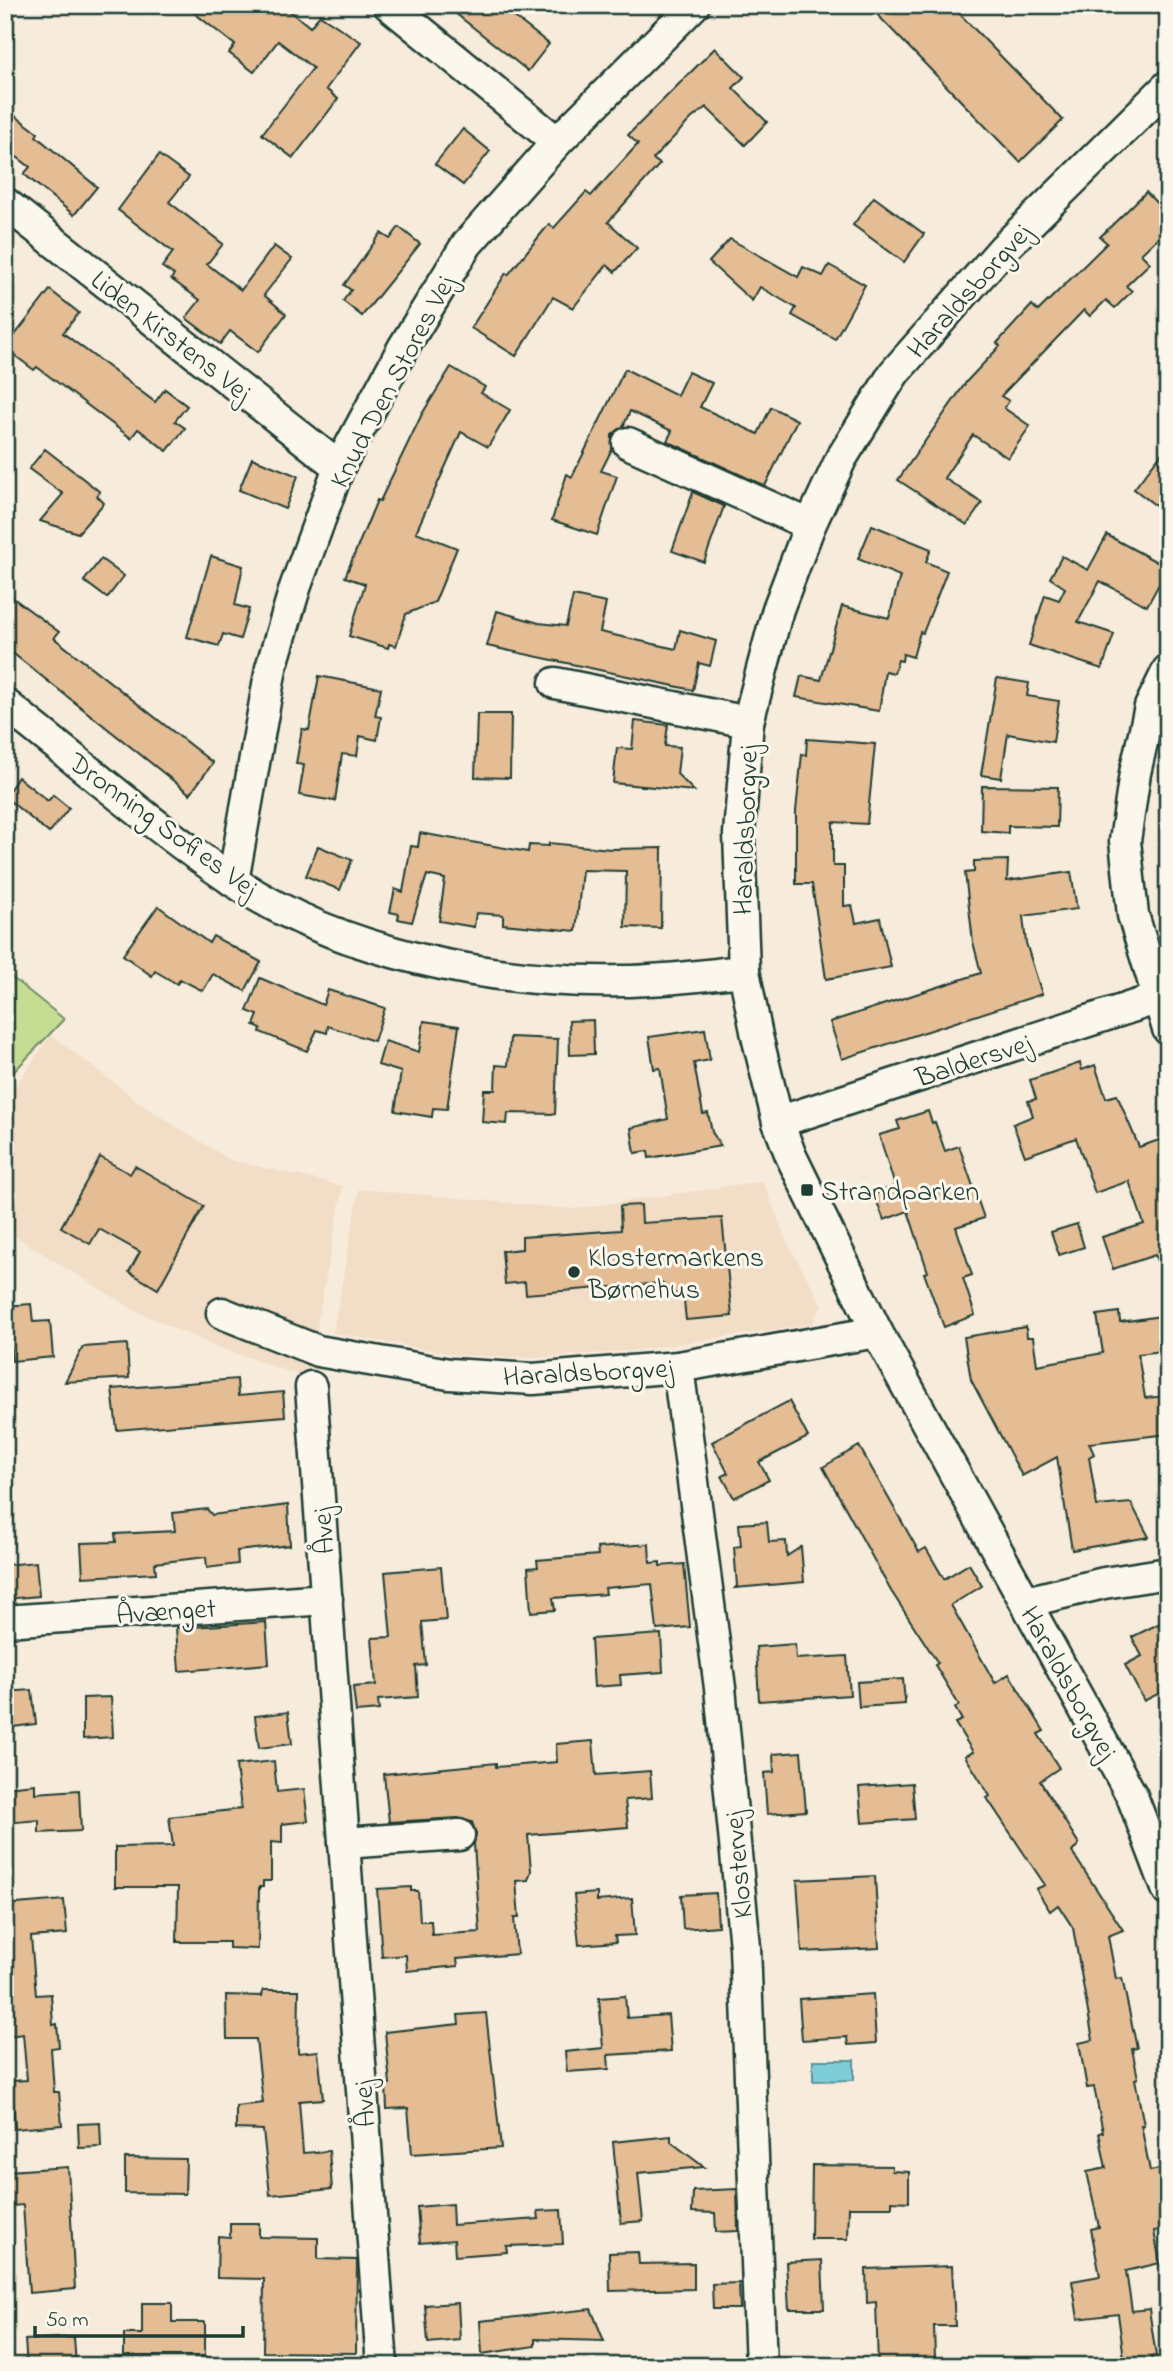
<svg xmlns="http://www.w3.org/2000/svg" width="1173" height="2371" font-family="'Indie Flower',sans-serif">
<style>
.built{fill:#f2ddc6}
.green{fill:#c4dd93;stroke:#728d64;stroke-width:2}
.water{fill:#7eced9;stroke:#589497;stroke-width:2}
.building{fill:#e5bd95;stroke:#1f3d34;stroke-width:2}
.lines{fill:none;stroke-linecap:round;stroke-linejoin:round}
.minor-casing{stroke:#1f3d34;stroke-width:35}
.minor{stroke:#fbf7ec;stroke-width:30}
.poi-dot{fill:#1f3d34;stroke:#fbf7ec;stroke-width:2.5}
.labels{text-anchor:middle;stroke-width:6;stroke-linejoin:round;paint-order:stroke}
.street-label{font-size:28px;fill:#1f3d34;stroke:#fbf7ec}
.poi-label{font-size:28px;fill:#1f3d34;stroke:#fbf7ec;text-anchor:start}
</style>
<rect width="100%" height="100%" fill="#f7ebdb"/>
<filter id="ink" filterUnits="userSpaceOnUse"><feTurbulence type="fractalNoise" baseFrequency=".0143" numOctaves="2"/><feDisplacementMap in="SourceGraphic" scale="14" xChannelSelector="R" yChannelSelector="G"/><feConvolveMatrix kernelMatrix="1 2 1 2 8 2 1 2 1" color-interpolation-filters="sRGB"/></filter>
<g filter="url(#ink)">
<!-- built -->
<g class="built">
<path d="M51,1035l97,74 82,51 113,26 -36,192 -95,-33 -76,-34 -131,-81v-129z"/>
<path d="M763,1181l23,59 36,65 -10,19 -182,27 -91,7 -80,-3 -126,-22 26,-144 214,20z"/>
</g>
<!-- green -->
<path class="green" d="M5,972l59,47 -59,62z"/>
<!-- water -->
<path class="water" d="M813,2060h41v20l-41,1z"/>
<!-- building -->
<g class="building">
<path d="M184,5h99l27,22 10,-12 41,27 -35,47 12,10 -45,59 -31,-24 51,-66 -35,-27 -24,31 -25,-19 6,-8z"/>
<path d="M445,5h54l50,39 -21,27z"/>
<path d="M868,5h83l112,115 -43,42z"/>
<path d="M715,48l29,29 -11,11 34,34 -22,23 -39,-38 -15,12 -38,40 7,5 -52,58 29,26 -22,24 -8,-7 -34,43 -20,-11 -37,59 -45,-28 35,-55 2,2 41,-51 5,4 32,-36 5,4 47,-52 -10,-9z"/>
<path d="M5,108l33,25 -2,3 61,51 -23,28 -50,-41 6,-7 -25,-19z"/>
<path d="M463,129l27,22 -27,34 -28,-21z"/>
<path d="M159,155l30,22 -20,25 54,42 -16,20 34,26 33,-44 18,13 -28,36 22,19 -28,38 -28,-21 -10,13 -34,-26 14,-18 -29,-21 3,-4 -12,-8 11,-15 -55,-42z"/>
<path d="M1146,192l22,23v13l-27,26 9,9 -24,23 6,5 -17,17 -9,-8 -16,16 -6,-6 -83,86 8,5 -5,7 26,18 -22,32 -35,-23 -29,43 38,25 -15,22 -69,-45 69,-99 33,-35 -3,-3 35,-38 6,6 69,-68 -7,-6z"/>
<path d="M874,197l50,37 -20,28 -51,-37z"/>
<path d="M399,227l21,17 -58,72 -19,-15 8,-11 -7,-5 37,-52 9,6z"/>
<path d="M730,239l68,38 5,-10 20,9 6,-11 36,20 -30,54 -43,-24 4,-7 -36,-21 -8,14 -43,-39z"/>
<path d="M50,290l29,23 -16,20 92,69 10,-13 22,17 -12,15 10,7 -18,23 -29,-22 -7,9 -94,-71 -3,3 -29,-22z"/>
<path d="M451,367l34,20 -4,6 29,17 -22,37 -27,-15 -45,100 41,16 -22,54 -29,12 -10,32 -7,-2 -1,4 -39,-12 16,-52 -20,-7 32,-77 3,1 42,-87z"/>
<path d="M625,369l52,26 11,-23 24,11 -12,24 58,27 13,-27 26,13 -32,66 -98,-45 5,-10 -42,-20 -7,16 -11,8v14l-11,22 16,5 -20,59 -45,-15 15,-46 5,3z"/>
<path d="M1168,445v70l-34,-26z"/>
<path d="M45,449l55,43 -3,4 7,7 -26,30 -38,-12 23,-27 -34,-25z"/>
<path d="M252,458l46,18 -13,33 -46,-19z"/>
<path d="M693,492l31,14 -20,56 -32,-11z"/>
<path d="M872,525l59,24 -5,13 21,9 -24,62 -3,-1 -7,25 -10,-3 -1,7 -4,-1 -4,13 -9,-2 -6,40 -83,-14 5,-21 20,4 21,-74 47,12 11,-42 -42,-17z"/>
<path d="M1107,535l61,33 -21,38 -47,-25 -22,41 36,12 -12,35 -73,-24 16,-50 14,5 6,-12 -15,-10 12,-22 26,14z"/>
<path d="M211,556l32,10 -8,39 14,4 -9,30 -17,-5 -4,12 -32,-9z"/>
<path d="M101,559l23,17 -17,22 -23,-17z"/>
<path d="M5,592l54,40 -5,6 159,125 -23,31 -185,-147z"/>
<path d="M573,596l33,7 -6,29 76,17 4,-19 36,11 -6,25 -11,-3 -6,27 -206,-44 10,-35 42,12 27,3z"/>
<path d="M319,676l62,12 -6,28 6,1 -4,23 -17,-4 -3,20 -15,-2 -7,47 -36,-6 5,-30 -8,-1 6,-35 7,1z"/>
<path d="M997,678l32,5 -2,13 32,5 -6,41 -45,-8 -7,44 -20,-3z"/>
<path d="M477,714h34l-1,64 -35,-1z"/>
<path d="M635,721l33,4 -3,21 15,1 -3,27 17,17 -81,-8 4,-35 15,1z"/>
<path d="M807,739l68,5 -8,80 -34,-2v44h11v40l8,-1 4,18 24,-5 11,49 -65,12 -14,-95h-16v-73l6,-57 4,1z"/>
<path d="M18,777l30,24 5,-6 16,13 -20,25 -44,-36z"/>
<path d="M982,786l76,1 -1,40 -49,-1v7l-27,-2z"/>
<path d="M420,833l108,19 1,-7 20,1v-3l62,6 51,-1 -1,80 -36,-1 1,-56 -44,-1 -6,61 -73,-7v-9l-27,-2 -2,14 -35,-6 6,-42 -18,-4 -15,47 -14,-3 1,-5 -9,-2 5,-23 8,3 8,-46 7,1z"/>
<path d="M318,846l34,14 -12,30 -34,-14z"/>
<path d="M1008,860l-1,21 64,-9 6,37 -54,7 3,27 16,51 -200,65 -12,-37 151,-49 -8,-31 -8,-69 9,-1v-11z"/>
<path d="M158,906l51,37 4,-7 48,26 -16,29 -32,-17 -10,17 -23,-12 -3,5 -22,-13 -3,5 -29,-21z"/>
<path d="M260,978l63,27 5,-15 57,18 -11,33 -46,-15 -1,7 -10,-3 -10,21 -47,-19 1,-4 -7,-3 4,-10 -11,-4z"/>
<path d="M593,1020l1,34 -24,1 -1,-34z"/>
<path d="M424,1021l35,5 -12,83 -14,-1 -1,9 -37,-6 6,-39 -23,-7 7,-24 34,11z"/>
<path d="M705,1029l5,31 -16,3 9,51 5,-1 4,19 9,14 -72,12 -1,-7 -13,2 -4,-25 37,-9 -8,-51 -6,1 -5,-32z"/>
<path d="M510,1037l48,2 -3,75 -47,-1 -1,11 -25,-2 2,-32h11l1,-25 12,1z"/>
<path d="M1080,1063l2,7 13,-5 11,33 11,-3 22,52 29,-10v143l-4,1 -9,-26 -42,14 -11,-32 42,-13 -15,-43 -34,12 -19,-55 -51,18 -12,-32 20,-8 -5,-15 8,-2 -6,-19z"/>
<path d="M928,1111l4,12 3,-1 10,29 14,-5 25,72 -28,9 16,48 -9,3 12,37 -31,12 -20,-54 4,-1 -20,-61 -24,9 -10,-26 21,-8 -16,-51 21,-6 -3,-8z"/>
<path d="M100,1157l30,17 5,-8 69,40 -46,83 -29,-17 11,-20 -41,-23 -9,15 -29,-17z"/>
<path d="M641,1205l1,18 80,-5 10,98 -46,4 -2,-19 -22,-18 -136,11 -1,-12 -20,2 -3,-33 20,-2v-12l99,-7 -1,-24z"/>
<path d="M1077,1224l7,23 -25,8 -8,-23z"/>
<path d="M31,1304l2,18 17,-1 3,36 -41,4 -2,-25 -5,1v-31z"/>
<path d="M1119,1312l1,10 48,-7v35l-30,4 7,44 23,-2v38l-79,9 5,11 -5,3 8,49 34,-3 18,34 -77,13 -15,-93 -35,19 -51,-96 -7,-43 62,-10 1,10h6l4,28 66,-12 -6,-38z"/>
<path d="M127,1344l2,34 -64,4 18,-35z"/>
<path d="M237,1379l1,17 45,-4 2,24 -168,14 -5,-41z"/>
<path d="M789,1401l19,36 -49,25 10,18 -35,18 -12,-22 6,-3 -16,-31z"/>
<path d="M859,1446l60,106 7,-4 18,31 25,-15 13,22 -31,19 44,78 14,-9 35,57 -6,3 21,34 -19,13 39,63 -7,8 51,78 -15,6 8,43 6,-1 15,70 -5,1 6,29 -3,1 9,46h-3l9,46 18,-4v61l-14,3 6,32 -34,8 6,40 17,-2 7,47 -5,1 2,9h-28l-7,-52 -40,5 -6,-38 28,-5 -9,-47 8,-2 -12,-55 19,-4 -7,-35 4,-1 -9,-45 -7,1 -8,-45 14,-3 -20,-112 -15,-23 -8,6 -14,-22 9,-4 -58,-87 3,-2 -25,-40 8,-4 -18,-29 7,-3 -7,-12 4,-3 -24,-40 3,-2 -47,-72 -68,-124z"/>
<path d="M288,1505l2,40 -53,6 1,13 -31,4 -1,-11 -51,6 1,10 -73,4 -2,-34 35,-1 -1,-8 60,-3 -2,-18 34,-4 5,6z"/>
<path d="M767,1522l2,20 17,-1 1,15 14,-9 3,35 -69,6 2,-2 -3,-39 7,-1 -2,-22z"/>
<path d="M649,1544l1,19 10,-1v4l24,-2 6,63 -33,3 -5,-46 -47,4 1,6 -53,4 2,12 -24,2 -3,-44 10,-1 -1,-7 61,-5 -1,-7z"/>
<path d="M36,1562l3,34 -34,3v-34z"/>
<path d="M441,1567l5,53 -24,2 4,43 -10,1 2,31 -40,3 1,10 -23,2 -3,-25 23,-2 -4,-47 19,-1 -6,-65z"/>
<path d="M1168,1619v70l-24,12 -19,-36 17,-9 -10,-19z"/>
<path d="M266,1622l3,42 -90,7 -3,-43z"/>
<path d="M661,1634l2,38 -43,3 1,10 -27,2 -3,-48z"/>
<path d="M795,1644l1,15 51,-3 3,39 -91,6 -3,-54z"/>
<path d="M903,1679l2,25 -46,3 -2,-25z"/>
<path d="M32,1690l4,34 -31,4v-36z"/>
<path d="M111,1697l2,40 -30,2v-41z"/>
<path d="M288,1712l4,32 -33,4 -4,-32z"/>
<path d="M593,1741l3,34 54,-4 2,27 -27,2 3,27 -100,8 3,36 -3,9 -12,1 3,37h-5l3,36 -60,5 1,7 -51,5 -1,-16 -24,2 -5,-68 34,-2v4h7l2,30h11l1,14 48,-3 -6,-88 2,-10 -4,-12 -14,-4 -69,4 -5,-48 112,-11v4l61,-5 -1,-18z"/>
<path d="M801,1752l5,59 -39,3 -3,-41 10,-1 -1,-18z"/>
<path d="M274,1761l3,31 27,-3 4,32 -26,3v19l-11,-1v39h-8v6h-4l-1,62 -29,-1v-6h-52l1,-55h-63v-40l58,-1 -4,-29 72,-8 -5,-44z"/>
<path d="M912,1783l3,36 -53,4 -3,-36z"/>
<path d="M35,1784v9l44,-3 2,41 -42,2v-13l-34,3v-36z"/>
<path d="M875,1876l4,72 -77,4 -5,-72z"/>
<path d="M597,1893v8l35,-3 3,37 -20,1 1,6 -37,3 -5,-50z"/>
<path d="M716,1893l2,33 -35,3 -2,-34z"/>
<path d="M64,1900l3,34 -36,3 5,58 15,-1 2,31 4,-1 2,23 -8,1 3,44h5l3,33 -47,4 -3,-48 15,-1 -4,-46 -16,2 -2,-131z"/>
<path d="M263,1990h36l-1,63 20,-2 5,48 -24,2 4,52 26,-2 3,38 -62,6 -7,-65 -27,-1v-23l27,-3 -7,-64h-29l-1,-44 36,1z"/>
<path d="M873,1994l3,49 -28,2 -1,-8 -45,3 -3,-41z"/>
<path d="M625,1996l2,22 41,-3 3,36 -63,4 1,14 -42,3 -2,-20 38,-4 -4,-50z"/>
<path d="M486,2013l15,135 -89,6 -4,-46 -21,1 -1,-24 4,-1 -5,-52 74,-8 -1,-9z"/>
<path d="M100,2123l1,24 -22,1 -1,-24z"/>
<path d="M671,2136v6l33,25 -66,6 5,48 -22,2 -8,-81z"/>
<path d="M125,2158l61,1 -1,35 -60,-1z"/>
<path d="M812,2165l80,1v5l17,1v30l-17,-1v6h-43l-1,32h-37z"/>
<path d="M68,2167l7,122 -46,4 -6,-88 -12,1 -3,-35z"/>
<path d="M737,2189l1,42 -22,1 -1,-19 -23,-1 1,-21z"/>
<path d="M452,2204l1,21 86,-6 -1,-8 23,-1 2,34 -57,2 1,6 -52,4 -1,-16 -34,3 -3,-36z"/>
<path d="M230,2223h29v14l59,1v21l39,1 -1,93 -93,-1 1,-73 -47,-1 1,-42 12,1z"/>
<path d="M638,2252l1,12 55,-1v26l-84,2 -1,-38z"/>
<path d="M822,2260l2,49h-35l-3,-47z"/>
<path d="M952,2266l3,60h-21l1,33 -26,1 1,6h-32l-2,-64 -9,1 -1,-34z"/>
<path d="M739,2283l1,26h-27l-1,-25z"/>
<path d="M142,2303h30v19h33v34h-81v-22h18z"/>
<path d="M458,2303l2,37 -32,3 -3,-38z"/>
<path d="M591,2309l13,32 -69,-2v7l-53,8 -2,-33z"/>
<path d="M74,2337l2,29h-49l-2,-26z"/>
</g>
<g class="lines">
<!-- minor casing -->
<g class="minor-casing">
<g id="minor">
<path d="M389,5l168,137"/>
<path d="M1168,86l-165,163 -109,124 -53,86 -31,66 -32,84 -30,113 -9,112 5,137 13,65 21,86 13,34 86,176 255,464 36,95"/>
<path d="M5,203l334,264"/>
<path d="M628,443l182,82"/>
<path d="M1168,670l-18,37 -15,66 -10,68 8,74 35,114"/>
<path d="M555,683l193,39"/>
<path d="M5,704c74,58 150,124 227,176 106,73 263,104 390,101 41,0 82,-6 122,-10"/>
<path d="M233,881l38,-213 24,-80 44,-121 64,-119 64,-104 90,-102 137,-137"/>
<path d="M778,1122l390,-127"/>
<path d="M222,1313l96,38 131,23 84,5 145,-12 199,-35"/>
<path d="M678,1367l42,321 25,259 16,419"/>
<path d="M311,1387l71,979"/>
<path d="M1026,1602l78,-19 64,-10"/>
<path d="M5,1621l322,-22"/>
<path d="M344,1843l115,-8"/>
</g>
</g>
<!-- minor -->
<use href="#minor" class="minor"/>
</g>
</g>
<!-- markers -->
<g class="poi-dot">
<rect x="800" y="1183" width="14" height="14" rx="3.5"/>
<circle cx="574" cy="1272" r="7"/>
</g>
<g class="labels">
<!-- street labels -->
<g class="street-label">
<text transform="translate(968 290) rotate(-48)" y="10">Haraldsborgvej</text>
<text transform="translate(172 335) rotate(38)" y="10">Liden Kirstens Vej</text>
<text transform="translate(391 381) rotate(-62)" y="10">Knud Den Stores Vej</text>
<text transform="translate(164 824) rotate(36)" y="10">Dronning Sofies Vej</text>
<text transform="translate(744 830) rotate(-88)" y="10">Haraldsborgvej</text>
<text transform="translate(973 1059) rotate(-18)" y="10">Baldersvej</text>
<text transform="translate(588 1371) rotate(-3)" y="10">Haraldsborgvej</text>
<text transform="translate(322 1531) rotate(-94)" y="10">Åvej</text>
<text transform="translate(166 1610) rotate(-4)" y="10">Åvænget</text>
<text transform="translate(1070 1682) rotate(61)" y="10">Haraldsborgvej</text>
<text transform="translate(737 1865) rotate(-95)" y="10">Klostervej</text>
<text transform="translate(363 2104) rotate(-94)" y="10">Åvej</text>
</g>
<!-- poi labels -->
<g class="poi-label">
<text x="821" y="1200">Strandparken</text>
<text x="588" y="1266">Klostermarkens<tspan x="588" dy="32">Børnehus</tspan></text>
</g>
</g>
<!-- margin -->
<rect width="1173" height="2371" fill="none" stroke="#fbf7ec" stroke-width="28"/>
<rect x="14" y="14" width="1145" height="2343" fill="none" stroke="#1f3d34" stroke-width="2.5" filter="url(#ink)"/>
<!-- scale -->
<path d="M35 2326v10h208v-10" fill="none" stroke="#1f3d34" stroke-width="3.5"/>
<text x="46" y="2326" font-size="21" fill="#1f3d34" stroke="#fbf7ec" stroke-width="5" paint-order="stroke">50 m</text>
</svg>
